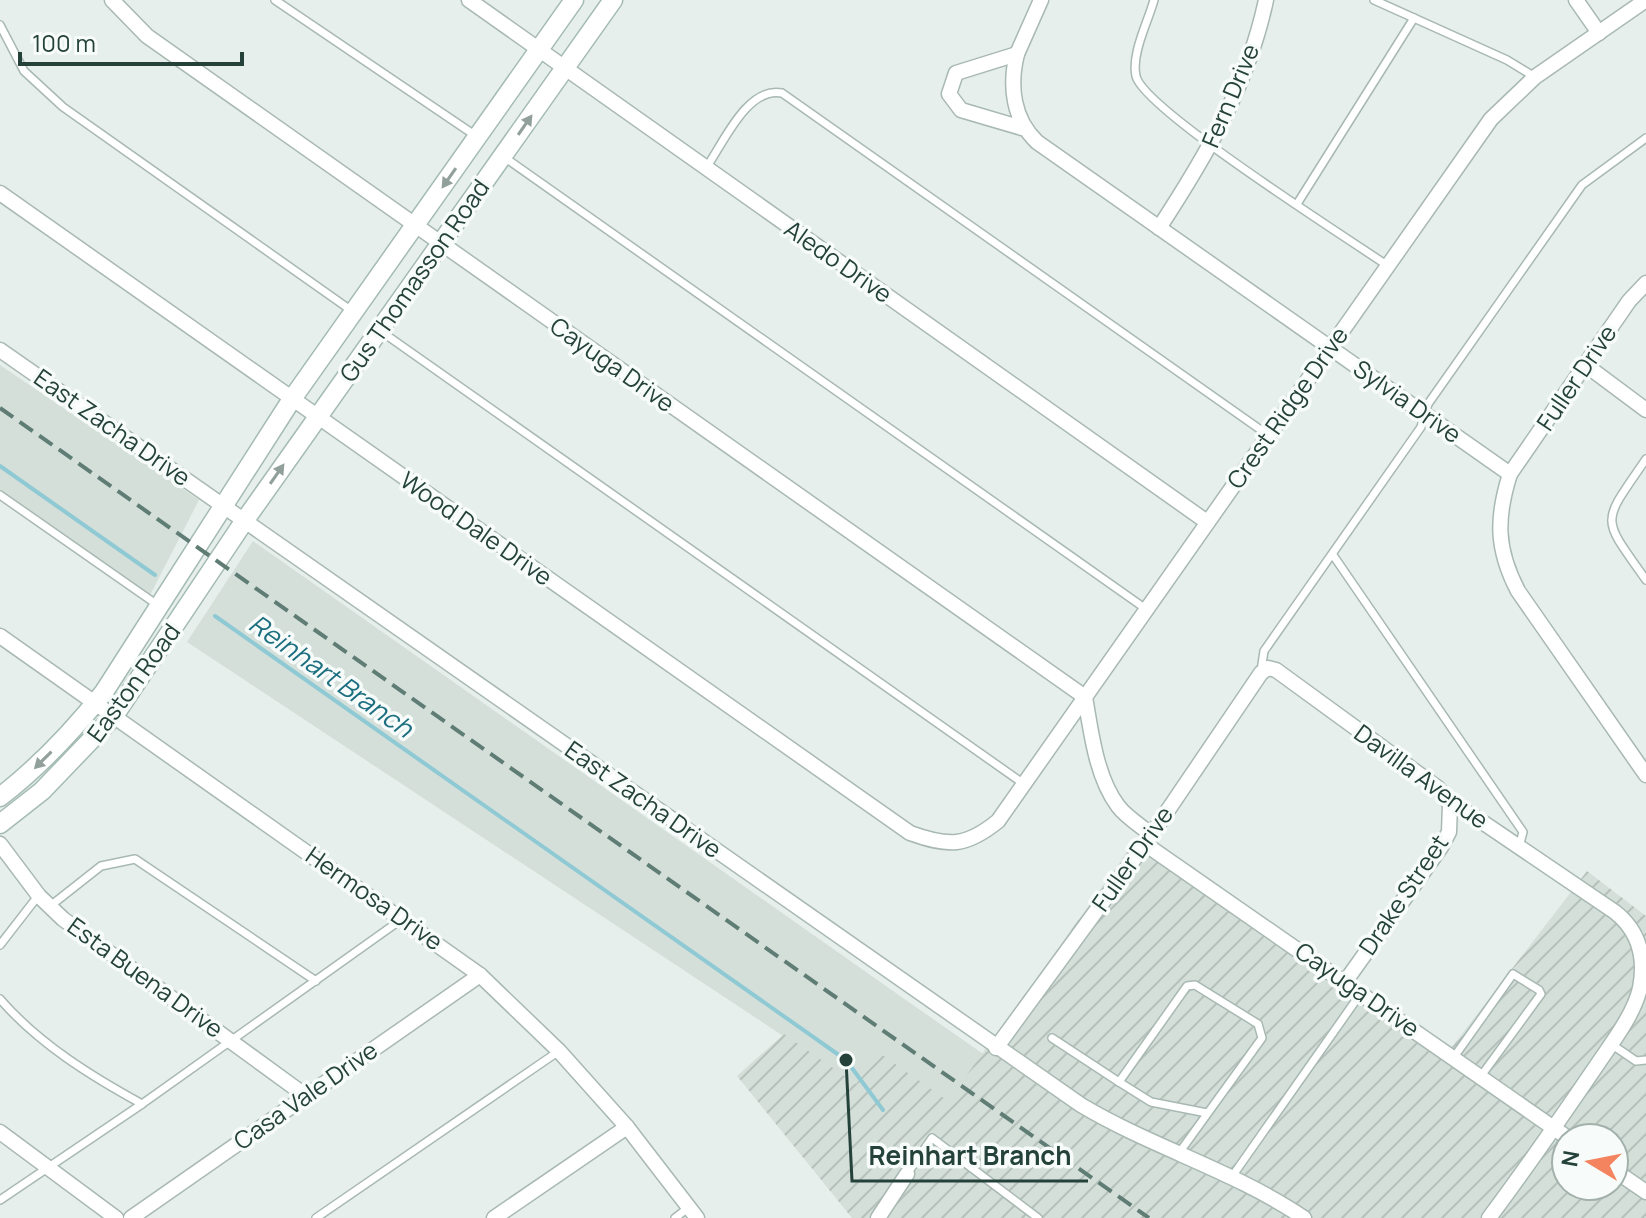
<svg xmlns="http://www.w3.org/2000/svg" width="1646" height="1218" font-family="Manrope,sans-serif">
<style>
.built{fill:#d4dfda}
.industrial{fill:url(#industrial-furrows);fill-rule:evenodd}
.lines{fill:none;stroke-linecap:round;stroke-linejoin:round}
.stream{stroke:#8ec9d4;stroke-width:4}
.lane-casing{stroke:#a8b8b2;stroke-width:10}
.street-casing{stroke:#a8b8b2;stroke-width:17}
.secondary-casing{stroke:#a4bbb3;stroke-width:21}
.lane{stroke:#fff;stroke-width:7}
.street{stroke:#fff;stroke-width:14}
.secondary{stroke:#fff;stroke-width:18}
.rail{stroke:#5f7d75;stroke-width:4;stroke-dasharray:16 8;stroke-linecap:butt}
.oneway{fill:#92a09c}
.labels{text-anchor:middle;stroke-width:7;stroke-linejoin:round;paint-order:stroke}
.street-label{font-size:24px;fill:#24423a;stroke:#f7fbf9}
.water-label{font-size:26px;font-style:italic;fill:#1c6f80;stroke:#f7fbf9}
.leader{fill:none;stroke:#24423a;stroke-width:3}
.callout-dot{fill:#24423a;stroke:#f7fbf9;stroke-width:3}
.callout-label{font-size:26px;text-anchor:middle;font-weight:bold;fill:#24423a;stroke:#f7fbf9;stroke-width:7;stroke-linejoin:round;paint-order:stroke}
</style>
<defs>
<pattern id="industrial-furrows" width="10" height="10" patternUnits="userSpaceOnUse" patternTransform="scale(2)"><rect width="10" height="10" fill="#d4dfda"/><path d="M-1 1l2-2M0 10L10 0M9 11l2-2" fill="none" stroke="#b6c1bc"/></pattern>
</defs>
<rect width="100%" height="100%" fill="#e6efeb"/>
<!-- built -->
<g class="built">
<path d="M0,365l199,135 -50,97 -149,-105z"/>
<path d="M253,541l650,457 315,220 -362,-134 -669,-442z"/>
</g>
<!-- industrial -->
<path class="industrial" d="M1138,837l314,210 135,-176 59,45v302h-794l-115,-142 47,-42 72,50 25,-30 67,47zM1566,1138h48v48h-48z"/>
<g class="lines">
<!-- stream -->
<g class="stream">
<path d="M0,466l155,109"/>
<path d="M215,616l631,444 37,50"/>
</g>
<!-- lane casing -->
<g class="lane-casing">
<g id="lane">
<path d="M275,0l201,136"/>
<path d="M1154,0c-6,22 -23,54 -18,76 7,33 213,163 252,190"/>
<path d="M1374,0l133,60 28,17"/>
<path d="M0,25l24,46 39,36 289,204"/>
<path d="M504,157l642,452"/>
<path d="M706,168c17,-24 41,-82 76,-75l486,342"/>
<path d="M1297,204l117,-186"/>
<path d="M382,332l642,452"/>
<path d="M1646,459c-45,66 -46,56 0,121"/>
<path d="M0,495l159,111"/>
<path d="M1333,555l190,277 -4,15"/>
<path d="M1261,671l3,-20 157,-224 7,-23 154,-219 64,-47"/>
<path d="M49,907l52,-41 34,-7 181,122"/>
<path d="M0,945l38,-49"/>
<path d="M0,999c39,45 91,77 142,105"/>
<path d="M1052,1038l67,44"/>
<path d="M1611,1044l25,17 10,-1"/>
<path d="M1454,1057l59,-83 26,16 2,4 -60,82"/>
<path d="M1179,1153l83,-115 -4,-14 -63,-39 -8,1 -68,96 32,20 56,11"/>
<path d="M907,1174l25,-36 106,80"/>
<path d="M1231,1178l130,-185"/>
<path d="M0,1200l142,-96 260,-185"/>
<path d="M316,1218l243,-167"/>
<path d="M675,1218l13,-10"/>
</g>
</g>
<!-- street casing -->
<g class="street-casing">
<g id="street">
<path d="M112,0l35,36 938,661c6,34 11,80 33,109 8,11 23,20 34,29"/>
<path d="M469,0l738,522"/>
<path d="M1576,0l23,33"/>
<path d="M1017,54l24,-54"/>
<path d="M1022,128l-61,-18 -12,-16 7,-21 61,-19c-8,32 -4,65 20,88l473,332"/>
<path d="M0,193l910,640c39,14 56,14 88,-12l493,-702 44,-42 111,-77"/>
<path d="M1159,228c47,-72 89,-143 107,-228"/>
<path d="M1646,283l-17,18 -119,173c-14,44 -14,75 8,117l128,184"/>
<path d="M0,350l1081,755c72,43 154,66 223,113"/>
<path d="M1587,366l59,44"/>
<path d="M0,636l480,339 79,76 68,76 70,91"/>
<path d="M0,844l39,52 24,23 243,177"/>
<path d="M1145,844l423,294"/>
<path d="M1345,982l96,-135 8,-15 1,-28"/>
<path d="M996,1048l149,-204 116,-171 7,-5 8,2 162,118 12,16 22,11 143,97c24,19 31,45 25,76 -6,26 -26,52 -41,74 -36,53 -72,105 -110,156"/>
<path d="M0,1132l116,86"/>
<path d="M1614,1170l32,22"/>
<path d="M131,1218l349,-243"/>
<path d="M494,1218l133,-91"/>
<path d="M878,1218l29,-44"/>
</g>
</g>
<!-- secondary casing -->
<g class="secondary-casing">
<g id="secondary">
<path d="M0,797c40,-31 73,-66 104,-105l188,-293 282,-399"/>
<path d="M0,824l42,-33 72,-75 131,-196 368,-520"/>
</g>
</g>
<!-- lane -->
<use href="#lane" class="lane"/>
<!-- street -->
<use href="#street" class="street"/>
<!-- secondary -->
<use href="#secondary" class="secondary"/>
<!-- rail -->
<path class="rail" d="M0,408l1149,810"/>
</g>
<!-- one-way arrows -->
<defs><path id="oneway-solid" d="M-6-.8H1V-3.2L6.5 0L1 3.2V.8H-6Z" transform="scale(2)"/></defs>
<g class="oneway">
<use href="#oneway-solid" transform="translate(525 125) rotate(-55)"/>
<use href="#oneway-solid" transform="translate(449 178) rotate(125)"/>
<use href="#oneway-solid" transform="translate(277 474) rotate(-55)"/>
<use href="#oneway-solid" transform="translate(43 760) rotate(135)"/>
</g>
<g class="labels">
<!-- street labels -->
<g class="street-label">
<text transform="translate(1231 96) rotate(-67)" y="8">Fern Drive</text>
<text transform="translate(838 262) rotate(35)" y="8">Aledo Drive</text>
<text transform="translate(415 281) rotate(-55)" y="8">Gus Thomasson Road</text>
<text transform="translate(612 365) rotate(35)" y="8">Cayuga Drive</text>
<text transform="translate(1577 378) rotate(-56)" y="8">Fuller Drive</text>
<text transform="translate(1407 402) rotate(35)" y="8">Sylvia Drive</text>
<text transform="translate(1288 408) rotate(-55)" y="8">Crest Ridge Drive</text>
<text transform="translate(112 428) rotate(35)" y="8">East Zacha Drive</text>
<text transform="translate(476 529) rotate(35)" y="8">Wood Dale Drive</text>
<text transform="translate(134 683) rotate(-54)" y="8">Easton Road</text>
<text transform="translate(1421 777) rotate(36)" y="8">Davilla Avenue</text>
<text transform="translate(643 800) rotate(35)" y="8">East Zacha Drive</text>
<text transform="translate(1133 859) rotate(-55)" y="8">Fuller Drive</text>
<text transform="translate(1404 895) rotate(-56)" y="8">Drake Street</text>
<text transform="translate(374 899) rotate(35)" y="8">Hermosa Drive</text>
<text transform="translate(145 978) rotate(36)" y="8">Esta Buena Drive</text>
<text transform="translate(1357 990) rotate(35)" y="8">Cayuga Drive</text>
<text transform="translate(306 1096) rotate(-35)" y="8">Casa Vale Drive</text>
</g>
<!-- water labels -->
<g class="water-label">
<text transform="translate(331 676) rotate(35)" y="9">Reinhart Branch</text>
</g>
</g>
<!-- callouts -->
<path class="leader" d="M846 1060L852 1181H1088"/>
<circle class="callout-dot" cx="846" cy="1060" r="8"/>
<g class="callout-label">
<text x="970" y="1165">Reinhart Branch</text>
</g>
<!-- north arrow -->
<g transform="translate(1590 1162) rotate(280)"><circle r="38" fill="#f7fbf9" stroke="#a3b1ad" stroke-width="2"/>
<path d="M0-6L14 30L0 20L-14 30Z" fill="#f4845f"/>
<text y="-12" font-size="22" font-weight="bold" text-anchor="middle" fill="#24423a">N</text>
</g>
<!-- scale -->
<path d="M20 52v12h222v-12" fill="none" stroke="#24423a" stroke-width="4"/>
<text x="32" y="52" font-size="24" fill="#24423a" stroke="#f7fbf9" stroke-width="6" paint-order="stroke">100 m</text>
</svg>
